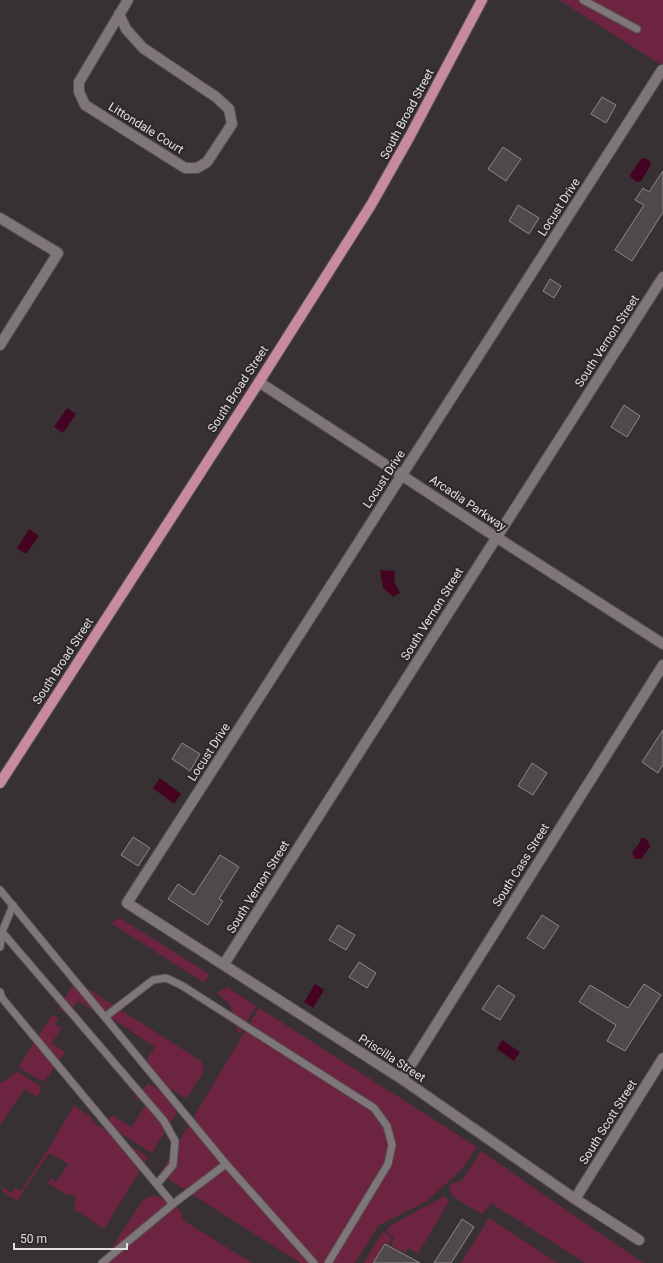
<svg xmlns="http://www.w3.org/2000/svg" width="663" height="1263" font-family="Roboto,sans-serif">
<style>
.green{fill:#6d2440}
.water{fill:#440421}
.building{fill:#50494b;stroke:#8e8788}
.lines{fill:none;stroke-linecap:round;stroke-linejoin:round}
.service-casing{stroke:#555051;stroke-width:9}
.minor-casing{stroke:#555051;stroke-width:12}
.primary-casing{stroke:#555051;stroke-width:12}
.service{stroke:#7e7678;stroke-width:7}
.minor{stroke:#7e7678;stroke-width:10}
.primary{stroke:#c88a9e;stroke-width:10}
.labels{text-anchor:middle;stroke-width:4;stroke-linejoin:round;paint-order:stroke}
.street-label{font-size:12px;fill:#e3dfe0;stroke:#2d2729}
</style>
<rect width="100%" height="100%" fill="#373133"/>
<!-- green -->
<g class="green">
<path d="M559,0h104v66z"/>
<path d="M120,918l89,56 -5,9 -93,-60z"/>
<path d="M79,983l122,78 3,10 -17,27 -3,-1 -32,-19 4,-6 -11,-9 10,-16 -58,-38 -3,2 -16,-10 -10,14 -9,-6v-3l15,-22z"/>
<path d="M227,987l29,19 -17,29 -9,-30 -13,-12z"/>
<path d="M259,1008l218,139 -15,22 -35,32 -49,25 -23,37h-55l-135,-86 -3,-7z"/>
<path d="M52,1015l7,3 -4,6 6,4 -9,15 13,9 -21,30 -22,-12 -3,-4z"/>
<path d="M18,1072l23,14 -2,3 2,1 -4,7 -12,-8 -25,36v-42c8,-2 11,-9 18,-11z"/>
<path d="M148,1083l34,21 -30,49 -47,-29 7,-9 19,12 15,-22 -12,-8 6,-9 3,2z"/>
<path d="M74,1106l16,10 7,9 51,32 -44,72 -31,-21 3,-4 -2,-1 3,-5 -7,-5 -2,3 -20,-13 3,-5 5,4 12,-18 -19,-11 -32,48 -15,-10v-4l9,6 4,-5 6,3 26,-40z"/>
<path d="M481,1151l162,112h-58l-94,-60 -9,11c-10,-6 -28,-14 -33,-24l2,-6 11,-4z"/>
<path d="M150,1196h8l22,14 3,9 3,3 66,41h-150l41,-63z"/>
<path d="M444,1196l5,5 -31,53 -9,-6 -4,5 -14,-8 3,-7 -8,-7 2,-4z"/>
<path d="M489,1218l69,45h-97z"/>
<path d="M385,1232l7,7 -4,6 -4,-1 -12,19h-8l18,-30z"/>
</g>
<!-- water -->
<g class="water">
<path d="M645,158l5,3 1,4 -10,16 -4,1 -6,-4 -1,-3 11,-16z"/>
<path d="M67,408l9,6 -13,19 -9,-6z"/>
<path d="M29,529l10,7 -13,18 -9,-6z"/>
<path d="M380,570l15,1 -1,10 6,12 -7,4 -10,-9z"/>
<path d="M160,778l21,16 -7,10 -21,-16z"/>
<path d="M645,838l4,5 1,4 -9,12h-6l-3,-6 8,-11v-3z"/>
<path d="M315,984l9,6 -11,18 -9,-6z"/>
<path d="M502,1040l18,12 -6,9 -17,-12z"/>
</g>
<!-- building -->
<g class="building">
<path d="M602,97l14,8 -10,18 -15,-9z"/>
<path d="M503,147l18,12 -15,22 -18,-12z"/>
<path d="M663,171v41l-31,49 -17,-11 29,-45 -9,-5 8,-12 6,4z"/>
<path d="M518,205l21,13 -10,16 -20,-13z"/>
<path d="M550,279l11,7 -7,12 -11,-7z"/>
<path d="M624,405l16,11 -13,21 -16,-10z"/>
<path d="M663,730v35l-5,8 -16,-11z"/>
<path d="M182,743l18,11 -10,17 -18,-12z"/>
<path d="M532,763l15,10 -14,22 -15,-9z"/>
<path d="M133,837l17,11 -12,18 -17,-11z"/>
<path d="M220,855l19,12 -20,32 4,2 -15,24 -40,-26 10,-15 16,11z"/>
<path d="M542,915l17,11 -15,23 -17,-11z"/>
<path d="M338,925l17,10 -9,15 -17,-10z"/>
<path d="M359,962l17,11 -9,15 -18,-11z"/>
<path d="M644,984l17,11 -36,56 -18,-10 9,-16 -37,-23 11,-17 38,23z"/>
<path d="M498,985l17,11 -15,24 -18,-11z"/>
<path d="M462,1219l12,8 -23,36h-17z"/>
<path d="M385,1244l35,19h-47z"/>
</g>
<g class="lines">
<!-- service casing -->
<g class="service-casing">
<g id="service">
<path d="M583,0l54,29"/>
<path d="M0,890l226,274 -53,40 -71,59"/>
<path d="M2,932l162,189 11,20 -2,24 -16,19"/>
<path d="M0,947l2,-15 11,-27"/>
<path d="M0,992l2,6 171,206"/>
<path d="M105,1017l48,-37 13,-2 15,7 193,123 13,18 5,19 -4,19 -60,99"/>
<path d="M226,1164l88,99"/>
</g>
</g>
<!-- minor casing -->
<g class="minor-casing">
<g id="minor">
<path d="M119,14l7,15 17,19 73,49 13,12 3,15 -25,38 -10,6h-12l-100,-63 -6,-13v-10l49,-82"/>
<path d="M0,218l58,35 -58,92"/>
<path d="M259,382l237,155 167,107"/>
<path d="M224,964l439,-687"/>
<path d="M402,1079l261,-414"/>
<path d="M575,1199l88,-141"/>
<path d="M639,1240l-64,-41 -173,-120 -275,-176 535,-833"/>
</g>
</g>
<!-- primary casing -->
<g class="primary-casing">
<path id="primary" d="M0,783l259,-401 112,-177 39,-69 72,-136"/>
</g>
<!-- service -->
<use href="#service" class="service"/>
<!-- minor -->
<use href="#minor" class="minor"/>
<!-- primary -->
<use href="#primary" class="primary"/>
</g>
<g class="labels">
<!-- street labels -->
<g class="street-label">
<text transform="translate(407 114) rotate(-62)" y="4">South Broad Street</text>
<text transform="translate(146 128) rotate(32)" y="4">Littondale Court</text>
<text transform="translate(559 207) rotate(-57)" y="4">Locust Drive</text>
<text transform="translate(607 341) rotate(-57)" y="4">South Vernon Street</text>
<text transform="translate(238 389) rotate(-57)" y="4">South Broad Street</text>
<text transform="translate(384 479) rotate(-57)" y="4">Locust Drive</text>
<text transform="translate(468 503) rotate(34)" y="4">Arcadia Parkway</text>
<text transform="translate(432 614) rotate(-58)" y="4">South Vernon Street</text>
<text transform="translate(63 661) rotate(-57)" y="4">South Broad Street</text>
<text transform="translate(209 752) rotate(-57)" y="4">Locust Drive</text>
<text transform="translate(521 865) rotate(-58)" y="4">South Cass Street</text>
<text transform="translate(258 887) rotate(-58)" y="4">South Vernon Street</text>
<text transform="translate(392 1058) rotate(33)" y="4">Priscilla Street</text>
<text transform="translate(608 1122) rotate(-58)" y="4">South Scott Street</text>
</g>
</g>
<!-- scale -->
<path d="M14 1243v6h113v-6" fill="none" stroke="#e3dfe0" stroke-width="2"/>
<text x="20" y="1243" font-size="12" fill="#e3dfe0" stroke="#2d2729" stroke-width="3" paint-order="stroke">50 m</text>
</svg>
